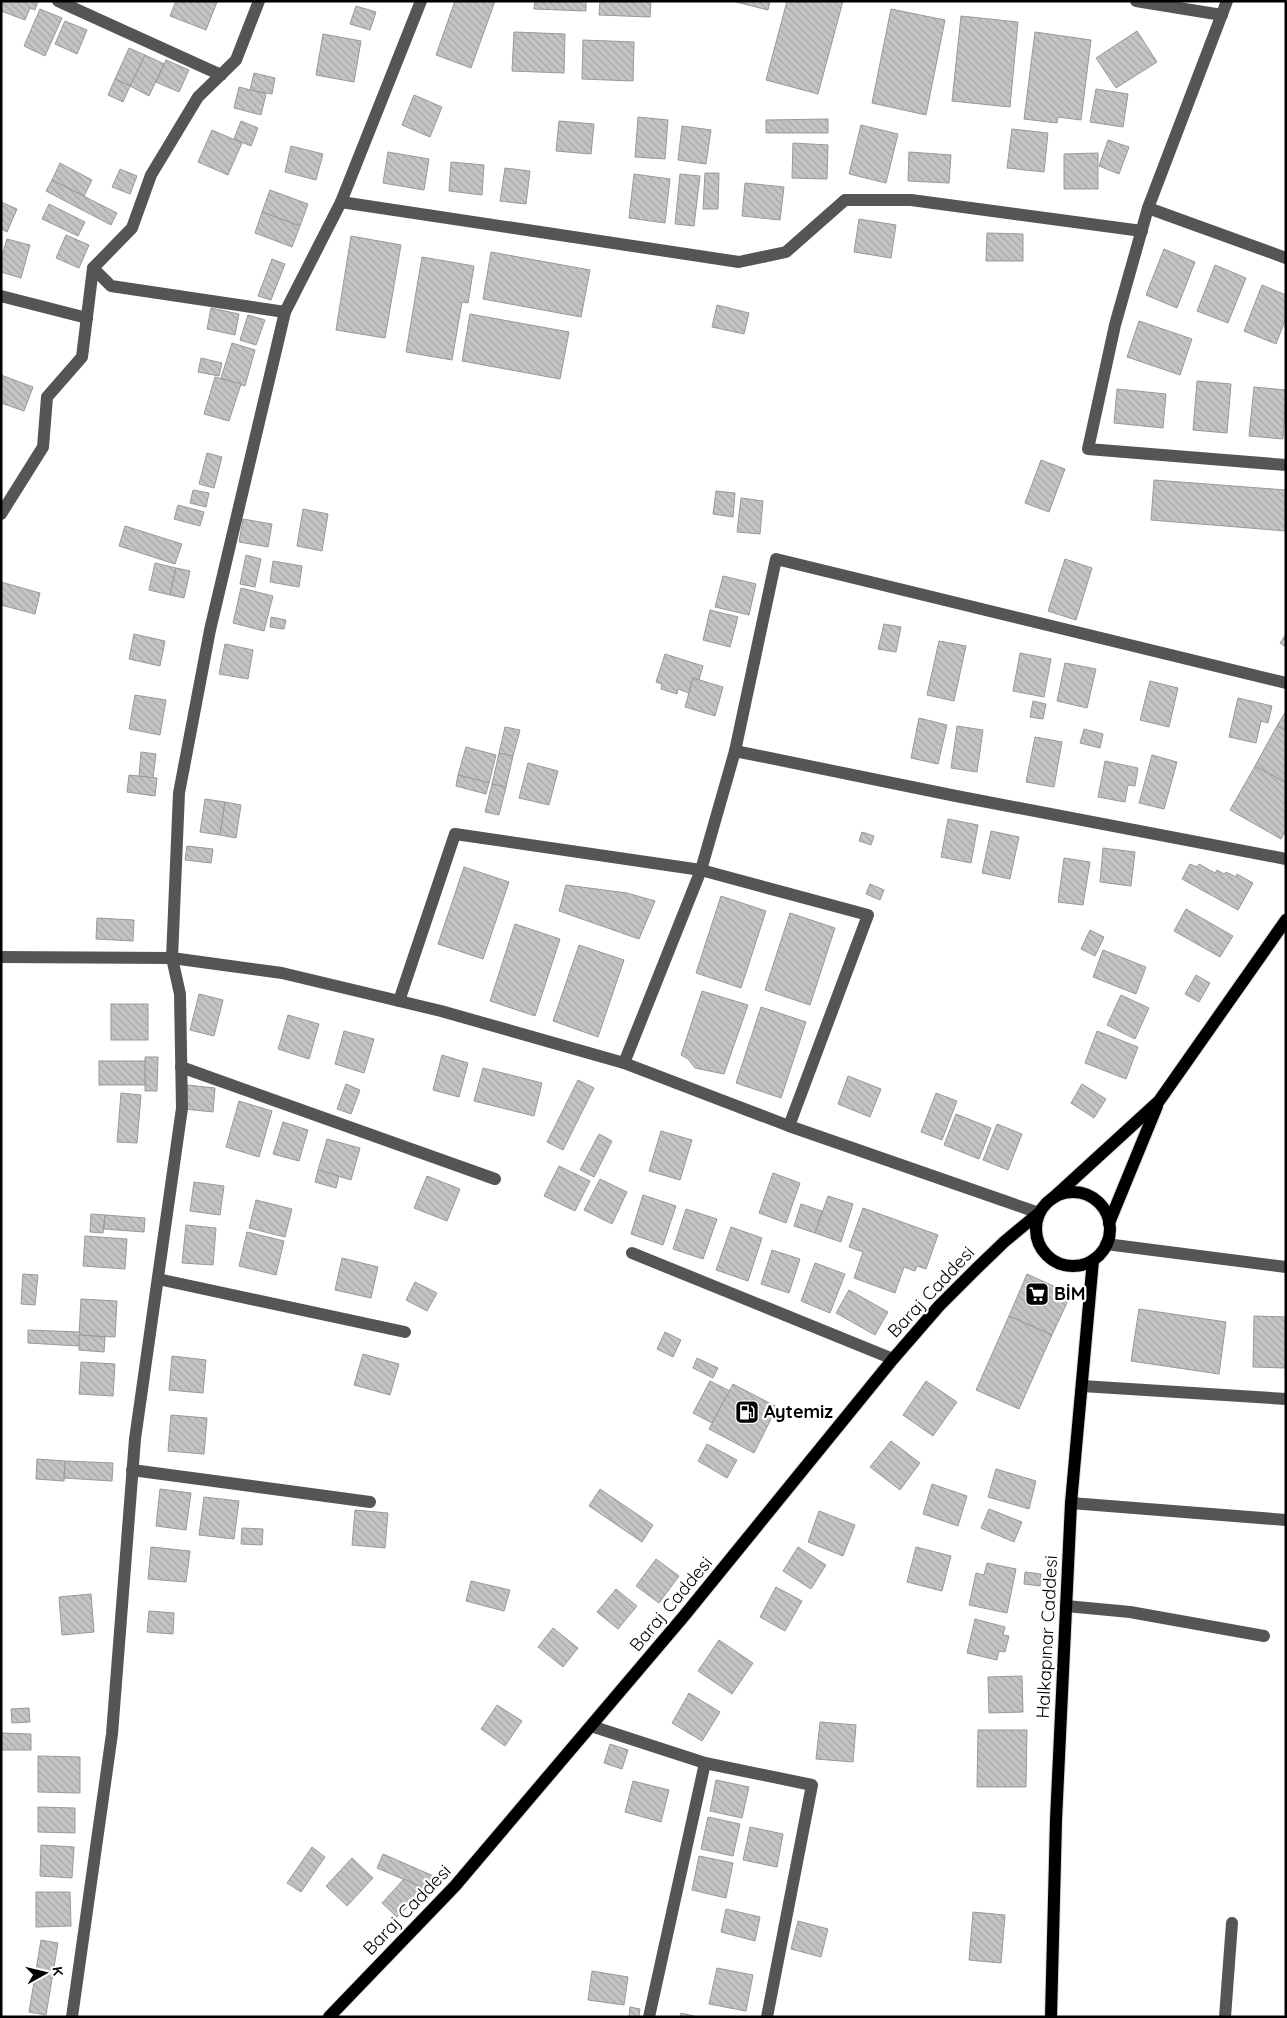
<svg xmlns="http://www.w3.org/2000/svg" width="1287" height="2018" font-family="Quicksand,sans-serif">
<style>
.building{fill:url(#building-back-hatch);stroke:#999}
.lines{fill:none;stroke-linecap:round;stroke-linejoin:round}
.major-casing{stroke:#dbdbdb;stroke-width:14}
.minor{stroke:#555;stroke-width:12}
.major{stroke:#000;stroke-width:12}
.labels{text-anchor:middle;stroke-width:4.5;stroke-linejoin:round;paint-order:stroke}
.street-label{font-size:18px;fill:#000;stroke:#fff}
.poi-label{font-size:18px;font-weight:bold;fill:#000;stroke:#fff;text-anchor:start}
</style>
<defs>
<pattern id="building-back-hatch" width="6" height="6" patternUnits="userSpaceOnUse" patternTransform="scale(1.25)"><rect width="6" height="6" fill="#c4c4c4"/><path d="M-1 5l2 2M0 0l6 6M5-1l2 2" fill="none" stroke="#a7a7a7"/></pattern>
</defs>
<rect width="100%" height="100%" fill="#fff"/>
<!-- building -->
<g class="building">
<path d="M1,1h37l-3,9 -5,-2 -5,12 -24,-9z"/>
<path d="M176,1l41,1 -11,28 -36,-14z"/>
<path d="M455,1h40l-24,67 -35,-13z"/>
<path d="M535,1h51v10l-52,-2z"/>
<path d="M600,1h51l-1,16 -51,-2z"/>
<path d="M732,1h38l-2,9z"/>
<path d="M787,1h56l-25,93 -52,-14z"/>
<path d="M356,6l20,6 -6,18 -20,-6z"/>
<path d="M40,9l22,9 -17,38 -21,-10z"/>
<path d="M891,9l54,11 -19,95 -54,-12z"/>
<path d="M961,16l57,6 -8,85 -58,-6z"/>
<path d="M65,21l22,9 -10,24 -22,-10z"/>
<path d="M1137,31l20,31 -41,26 -20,-30z"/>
<path d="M514,32l51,2 -1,39 -52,-2z"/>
<path d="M1035,32l56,8 -10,80 -23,-3 -1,6 -33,-4z"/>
<path d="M323,34l38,7 -7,41 -38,-7z"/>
<path d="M583,40l51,2 -1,39 -51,-2z"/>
<path d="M129,48l16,7 -15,31 -15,-7z"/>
<path d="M145,55l19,9 -15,32 -19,-10z"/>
<path d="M166,60l23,10 -10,22 -23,-10z"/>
<path d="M254,73l21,5 -3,16 -22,-4z"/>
<path d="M115,79l15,7 -7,16 -15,-7z"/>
<path d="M239,87l27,7 -5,21 -27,-7z"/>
<path d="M1096,89l32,5 -5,33 -33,-5z"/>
<path d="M414,95l28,12 -12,30 -28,-12z"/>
<path d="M638,117l30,3 -3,39 -30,-2z"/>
<path d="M828,119v14h-62v-13z"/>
<path d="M241,121l17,7 -7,18 -17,-7z"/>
<path d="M559,121l35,3 -3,30 -35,-3z"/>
<path d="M861,125l37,9 -12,49 -37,-9z"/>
<path d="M682,126l29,4 -5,34 -28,-4z"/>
<path d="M1012,129l36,4 -4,39 -37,-4z"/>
<path d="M212,130l30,13 -14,32 -30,-13z"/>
<path d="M1108,140l21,7 -10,27 -20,-8z"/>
<path d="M793,143l35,2 -1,34 -35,-1z"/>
<path d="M291,146l32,8 -7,26 -31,-8z"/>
<path d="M388,152l41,7 -5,31 -41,-7z"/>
<path d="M909,152l42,3 -2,28 -41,-2z"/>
<path d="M1098,153v36h-34v-35z"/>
<path d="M451,162l33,3 -2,30 -33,-4z"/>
<path d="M60,163l32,17 -8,16 -32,-16z"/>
<path d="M505,168l25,3 -4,33 -26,-3z"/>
<path d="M120,169l17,7 -7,18 -18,-7z"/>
<path d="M705,173h14l-1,36h-15z"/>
<path d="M634,174l36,5 -5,44 -36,-5z"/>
<path d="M680,174l20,2 -6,50 -19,-2z"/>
<path d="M52,180l65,33 -6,12 -65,-34z"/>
<path d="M745,183l39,4 -4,33 -38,-4z"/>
<path d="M270,190l38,14 -8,22 -38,-14z"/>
<path d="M1,202l16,7 -10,23 -6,-3z"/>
<path d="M49,204l36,18 -7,14 -36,-17z"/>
<path d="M262,212l38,14 -8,21 -37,-14z"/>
<path d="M859,219l37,6 -5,33 -37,-6z"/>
<path d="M987,233l36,1v27h-37z"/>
<path d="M66,235l23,10 -10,23 -23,-10z"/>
<path d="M351,236l50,9 -16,93 -49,-8z"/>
<path d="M7,239l23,6 -9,33 -20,-6v-13z"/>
<path d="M1164,249l31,13 -18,46 -31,-13z"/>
<path d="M491,252l99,18 -9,47 -98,-18z"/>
<path d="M422,257l52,9 -6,37 -6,-1 -10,58 -46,-8z"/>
<path d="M272,259l13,5 -14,36 -13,-4z"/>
<path d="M1215,265l31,13 -18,45 -31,-12z"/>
<path d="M1262,285l24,10v23l-10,26 -32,-13z"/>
<path d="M717,305l32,8 -5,21 -32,-7z"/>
<path d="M211,308l28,6 -4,21 -28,-6z"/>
<path d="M470,314l99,18 -9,47 -98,-18z"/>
<path d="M248,315l17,5 -9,25 -16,-5z"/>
<path d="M1139,321l53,18 -12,36 -53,-18z"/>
<path d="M232,343l23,7 -10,36 -24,-8z"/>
<path d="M201,358l21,5 -3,13 -21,-4z"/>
<path d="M1,375l32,12 -9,24 -23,-8z"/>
<path d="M215,377l26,7 -12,37 -25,-7z"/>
<path d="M1197,381l34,3 -4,49 -34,-3z"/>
<path d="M1254,387l32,3 -3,49 -34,-3z"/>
<path d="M1117,389l49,5 -3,34 -49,-5z"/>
<path d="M207,453l15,4 -8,31 -15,-4z"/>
<path d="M1041,460l24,9 -16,43 -24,-9z"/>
<path d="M1154,480l132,10v41l-135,-11z"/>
<path d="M193,490l16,3 -3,14 -16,-4z"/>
<path d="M716,491l19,2 -2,24 -20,-3z"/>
<path d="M741,498l22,3 -3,33 -23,-2z"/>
<path d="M178,505l26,7 -4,14 -26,-7z"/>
<path d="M303,509l25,5 -6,37 -25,-5z"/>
<path d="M243,519l29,5 -4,23 -29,-5z"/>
<path d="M125,526l57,18 -7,20 -56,-18z"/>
<path d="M246,555l15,4 -6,28 -15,-3z"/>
<path d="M1065,559l27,9 -16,52 -28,-9z"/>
<path d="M273,561l29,5 -3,21 -29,-5z"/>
<path d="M155,563l21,5 -6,27 -21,-5z"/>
<path d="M176,568l14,3 -6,27 -14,-3z"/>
<path d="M723,576l33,8 -7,31 -34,-8z"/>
<path d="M1,582l39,11 -5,21 -34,-9z"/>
<path d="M241,588l32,8 -9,35 -31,-8z"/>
<path d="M710,610l28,7 -8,30 -27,-7z"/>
<path d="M271,617l15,3 -2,9 -14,-2z"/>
<path d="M884,624l17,3 -5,25 -18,-3z"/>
<path d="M134,634l31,7 -5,25 -31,-7z"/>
<path d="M1286,634v13l-6,-4z"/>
<path d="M939,641l27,5 -12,55 -27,-6z"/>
<path d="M225,644l28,6 -5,29 -29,-5z"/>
<path d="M1020,653l31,6 -7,38 -31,-6z"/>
<path d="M665,654l38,12 -4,14 -6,-2 -4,15 -11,-4 -1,5 -16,-5 1,-5 -6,-2z"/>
<path d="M1065,663l31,6 -9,39 -30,-7z"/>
<path d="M693,678l30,9 -8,29 -30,-9z"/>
<path d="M1150,681l28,7 -9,39 -29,-7z"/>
<path d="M135,695l31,5 -6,35 -31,-6z"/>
<path d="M1238,698l34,8 -4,17 -7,-2 -5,22 -27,-6z"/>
<path d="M1033,701l13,3 -3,15 -13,-2z"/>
<path d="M1286,711v20l-9,-5z"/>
<path d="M919,718l28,7 -9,39 -27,-6z"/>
<path d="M957,726l26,4 -6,42 -26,-4z"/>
<path d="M1277,726l9,5v52l-31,-17z"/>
<path d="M505,727l15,3 -7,26 -14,-3z"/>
<path d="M1084,729l19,5 -3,14 -20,-5z"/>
<path d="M1035,737l27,5 -8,45 -28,-5z"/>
<path d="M466,747l30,8 -7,28 -31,-8z"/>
<path d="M141,752l15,2 -3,24 -14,-2z"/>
<path d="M499,753l14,3 -7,31 -14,-3z"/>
<path d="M1152,755l25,7 -13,47 -25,-6z"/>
<path d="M1105,761l33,7 -3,18 -7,-1 -3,17 -27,-5z"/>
<path d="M528,763l30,8 -9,34 -30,-7z"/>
<path d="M1255,766l31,17v47l-5,9 -51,-29z"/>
<path d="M129,775l28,3 -2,18 -28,-4z"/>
<path d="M458,775l31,8 -3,11 -30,-8z"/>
<path d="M492,784l14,3 -7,28 -14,-3z"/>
<path d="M205,799l20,3 -5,33 -20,-3z"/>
<path d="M225,802l16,3 -5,33 -16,-3z"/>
<path d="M948,819l30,6 -7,38 -30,-6z"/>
<path d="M991,831l28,6 -9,42 -28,-6z"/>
<path d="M862,832l12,4 -3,9 -12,-4z"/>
<path d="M187,846l26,3 -2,14 -26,-3z"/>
<path d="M1103,848l32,4 -4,34 -31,-4z"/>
<path d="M1064,858l26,4 -7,43 -25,-3z"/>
<path d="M1190,864l7,3 2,-3 16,9 2,-3 7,4 2,-2 10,5 1,-3 16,9 -15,27 -56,-31z"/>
<path d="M464,867l45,15 -26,77 -45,-15z"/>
<path d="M870,884l14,6 -4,10 -14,-6z"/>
<path d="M566,885l61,8 28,8 -16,38 -80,-28z"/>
<path d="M721,896l45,15 -25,77 -45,-15z"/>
<path d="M1186,909l47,27 -13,21 -46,-26z"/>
<path d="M790,913l45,15 -25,77 -45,-15z"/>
<path d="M97,918l37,2 -1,21 -37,-2z"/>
<path d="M515,924l45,15 -25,77 -45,-15z"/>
<path d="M1090,930l14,7 -9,19 -14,-7z"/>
<path d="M579,945l45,15 -26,77 -45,-16z"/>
<path d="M1103,950l43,17 -10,27 -43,-17z"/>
<path d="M1196,975l14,8 -11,19 -14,-8z"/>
<path d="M702,991l46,14 -24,69 -29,-6 -7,-9 -7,-4z"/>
<path d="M199,994l24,6 -9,36 -24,-6z"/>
<path d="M1121,995l28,13 -14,31 -28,-14z"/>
<rect x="111" y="1004" width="37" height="36"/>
<path d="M761,1007l45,15 -25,76 -45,-15z"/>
<path d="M288,1015l31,9 -10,35 -31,-10z"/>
<path d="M344,1031l30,8 -10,34 -29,-9z"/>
<path d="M1097,1031l41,16 -12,32 -41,-16z"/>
<path d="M442,1055l26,8 -9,34 -26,-7z"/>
<path d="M145,1057h13l-1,34h-12z"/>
<rect x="99" y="1061" width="46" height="24"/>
<path d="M483,1068l59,15 -8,33 -60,-15z"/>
<path d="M848,1076l33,13 -11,28 -32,-13z"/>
<path d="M578,1080l16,8 -31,62 -16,-8z"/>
<path d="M346,1084l14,6 -9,24 -14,-5z"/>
<path d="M1082,1084l24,15 -12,19 -23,-15z"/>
<path d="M187,1085l28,3 -2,24 -28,-3z"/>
<path d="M121,1093l20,2 -4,48 -20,-1z"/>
<path d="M936,1093l21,8 -15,39 -21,-8z"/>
<path d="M239,1101l33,10 -13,46 -33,-10z"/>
<path d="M956,1114l35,14 -12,31 -35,-14z"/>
<path d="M283,1122l25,8 -9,31 -26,-7z"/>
<path d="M997,1124l25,10 -14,36 -25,-10z"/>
<path d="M661,1131l31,9 -12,40 -31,-9z"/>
<path d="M599,1134l13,7 -18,36 -14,-7z"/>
<path d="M327,1139l33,9 -9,32 -33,-10z"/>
<path d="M559,1166l31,15 -15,30 -31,-15z"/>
<path d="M318,1170l21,6 -3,12 -21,-6z"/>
<path d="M773,1173l27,10 -14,40 -27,-10z"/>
<path d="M427,1176l33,13 -13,32 -33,-13z"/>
<path d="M600,1179l27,13 -15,32 -28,-14z"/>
<path d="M194,1182l30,4 -4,29 -30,-4z"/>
<path d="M643,1195l33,11 -13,39 -32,-11z"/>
<path d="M828,1196l25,8 -12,38 -26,-9z"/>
<path d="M256,1200l36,9 -7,28 -36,-9z"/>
<path d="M801,1204l21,7 -7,22 -21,-7z"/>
<path d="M863,1208l75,27 -12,34 -9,-3 -2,5 -11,-4 -9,26 -41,-15 9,-26 -14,-5z"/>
<path d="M686,1209l31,10 -14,40 -30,-10z"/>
<path d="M91,1214l14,1 -2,18 -13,-1z"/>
<path d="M105,1215l40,3 -1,14 -40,-3z"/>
<path d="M186,1225l30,3 -3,37 -31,-2z"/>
<path d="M731,1227l31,11 -14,43 -32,-11z"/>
<path d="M247,1232l37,9 -8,34 -37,-9z"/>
<path d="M85,1236l42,3 -2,30 -42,-3z"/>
<path d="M772,1250l28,9 -11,34 -28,-9z"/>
<path d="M342,1258l36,9 -7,31 -36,-8z"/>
<path d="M815,1263l30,11 -15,39 -29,-12z"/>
<path d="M23,1274l15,1 -3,30 -14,-1z"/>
<path d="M1027,1274l44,20 -19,41 -43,-19z"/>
<path d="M415,1282l22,11 -10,18 -21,-11z"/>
<path d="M849,1290l39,22 -13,23 -39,-22z"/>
<path d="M81,1299l36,2 -2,36 -36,-2z"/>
<path d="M1139,1309l87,13 -7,52 -88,-13z"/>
<path d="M1009,1316l43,19 -33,74 -43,-19z"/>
<path d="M1254,1316l32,1v51l-33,-1z"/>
<path d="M28,1330l52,2 -1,14 -51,-3z"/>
<path d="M665,1332l16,8 -8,17 -16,-8z"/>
<path d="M79,1335l26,2 -1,15 -25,-2z"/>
<path d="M363,1354l36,10 -9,31 -36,-10z"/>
<path d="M172,1356l34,4 -3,33 -34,-3z"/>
<path d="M697,1358l21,10 -5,10 -20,-10z"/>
<path d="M81,1362l34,2 -2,32 -34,-2z"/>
<path d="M710,1381l20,10 -18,32 -19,-10z"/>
<path d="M926,1381l31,21 -24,34 -30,-21z"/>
<path d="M733,1384l44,23 -23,46 -45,-24z"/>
<path d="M171,1415l36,3 -3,36 -36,-3z"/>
<path d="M891,1441l29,22 -20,27 -30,-23z"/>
<path d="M707,1444l30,16 -10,18 -29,-17z"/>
<path d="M37,1459l28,2 -1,20 -28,-2z"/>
<path d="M65,1461l48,2 -1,18 -48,-3z"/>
<path d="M996,1469l40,12 -7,28 -41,-12z"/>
<path d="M932,1484l35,12 -9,30 -35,-12z"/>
<path d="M160,1489l31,4 -5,37 -30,-4z"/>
<path d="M600,1489l53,36 -11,17 -53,-36z"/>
<path d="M204,1497l35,4 -5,38 -35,-4z"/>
<path d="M989,1509l33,13 -8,20 -33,-14z"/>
<path d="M355,1510l33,3 -3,35 -33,-3z"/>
<path d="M819,1511l36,14 -12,31 -35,-14z"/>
<path d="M242,1528l21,1 -1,16 -21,-1z"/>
<path d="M151,1547l39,4 -4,31 -38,-3z"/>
<path d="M798,1547l28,18 -15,24 -28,-18z"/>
<path d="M916,1547l35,9 -9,35 -35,-9z"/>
<path d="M656,1559l23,17 -20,27 -23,-17z"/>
<path d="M987,1563l29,6 -9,44 -38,-8 7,-32 8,2z"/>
<path d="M1025,1572l16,2 -1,12 -16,-2z"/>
<path d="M471,1581l39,9 -6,21 -38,-10z"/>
<path d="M776,1587l26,14 -17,30 -25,-14z"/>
<path d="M616,1589l21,17 -19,23 -21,-17z"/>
<path d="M91,1594l3,38 -32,3 -3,-38z"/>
<path d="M149,1611l25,2 -1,21 -26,-2z"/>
<path d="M975,1619l30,8 -2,8 6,1 -4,16 -6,-1 -2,9 -30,-7z"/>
<path d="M553,1628l25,20 -15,19 -25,-20z"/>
<path d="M719,1640l34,23 -21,31 -34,-23z"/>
<path d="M1022,1676l1,36 -34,1 -1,-36z"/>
<path d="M689,1693l31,19 -18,29 -30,-18z"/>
<path d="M497,1705l25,16 -17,25 -24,-17z"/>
<path d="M29,1708l1,14 -18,1 -1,-14z"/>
<path d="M820,1722l36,3 -3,37 -37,-3z"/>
<path d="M978,1730h49l-1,57h-49z"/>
<path d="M1,1733l30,1v16h-30z"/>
<path d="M610,1744l18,6 -6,19 -18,-6z"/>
<path d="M38,1756l42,1v36l-42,-1z"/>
<path d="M716,1780l33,7 -7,31 -32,-7z"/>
<path d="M633,1781l36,9 -8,32 -36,-10z"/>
<path d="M38,1807l37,1v25l-37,-1z"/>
<path d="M708,1817l32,7 -7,32 -32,-7z"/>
<path d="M750,1827l33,7 -6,33 -34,-7z"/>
<path d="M41,1845l33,2 -2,31 -32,-2z"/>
<path d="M312,1847l13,10 -24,35 -14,-9z"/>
<path d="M383,1854l55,24 -12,11 -49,-21z"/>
<path d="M699,1856l34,7 -7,35 -34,-8z"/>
<path d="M352,1858l21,20 -26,28 -21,-20z"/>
<path d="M404,1879l22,10 -29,28 -15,-14z"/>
<path d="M36,1892h34l1,34 -35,1z"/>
<path d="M726,1909l34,8 -5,24 -34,-9z"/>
<path d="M973,1912l32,3 -4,48 -32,-3z"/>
<path d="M798,1921l30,8 -7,28 -30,-8z"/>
<path d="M41,1940l17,3 -12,72 -17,-3z"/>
<path d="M717,1968l36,7 -7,36 -37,-7z"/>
<path d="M592,1971l36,6 -4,28 -36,-5z"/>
<path d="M630,2007l10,2 -1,8h-10z"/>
<path d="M681,2013l17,4h-18z"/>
</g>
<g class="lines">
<!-- major casing -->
<g class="major-casing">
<g id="major">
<circle cx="1073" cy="1229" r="37"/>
<path d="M1053,1198l106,-97 127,-181"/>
<path d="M1109,1223l48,-117"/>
<path d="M329,2017l126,-131 229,-270 209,-257 46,-53 36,-36 29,-28 35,-29"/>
<path d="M1051,2017l5,-197 15,-317 22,-243"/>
</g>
</g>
<!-- minor -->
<g class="minor">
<path d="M58,1l163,74"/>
<path d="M1136,1l86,14"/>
<path d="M1227,1l-79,207 -33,117 -27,124 198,16"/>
<path d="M341,202l398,60 47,-10 59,-52h66l231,31"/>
<path d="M1148,208l138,50"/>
<path d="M93,268l18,18 174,26"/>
<path d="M1,296l86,22"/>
<path d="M1,514l42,-67 4,-50 35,-40 11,-89 39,-40 19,-53 47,-78 38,-37 23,-59"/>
<path d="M735,751l221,45 330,63"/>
<path d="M1,957l171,1 110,15 159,38 183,52 165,63 250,87"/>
<path d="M399,1001l56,-167 246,36 167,45 -79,211"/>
<path d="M624,1063l77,-193 34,-119 41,-192 510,124"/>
<path d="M181,1067l314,112"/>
<path d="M1106,1244l180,23"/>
<path d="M632,1253l261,106"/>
<path d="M158,1279l247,53"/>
<path d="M1082,1386l204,13"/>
<path d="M132,1470l238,32"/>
<path d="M1071,1503l215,17"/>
<path d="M1066,1606l64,6 134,24"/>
<path d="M591,1726l114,37 107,22 -45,232"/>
<path d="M72,2017l40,-283 23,-295 47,-331 -2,-114 -8,-36 7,-165 31,-163 75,-318 56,-110 80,-201"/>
<path d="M649,2017l56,-254"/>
<path d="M1225,2017l7,-94"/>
</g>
<!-- major -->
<use href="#major" class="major"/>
</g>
<!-- icons -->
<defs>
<g id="supermarket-square" transform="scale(1.25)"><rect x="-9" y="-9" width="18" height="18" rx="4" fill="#000" stroke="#fff"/><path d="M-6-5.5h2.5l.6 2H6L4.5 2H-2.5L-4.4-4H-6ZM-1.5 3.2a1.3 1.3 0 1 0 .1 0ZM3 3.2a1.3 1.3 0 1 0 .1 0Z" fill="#fff"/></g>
<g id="fuel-square" transform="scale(1.25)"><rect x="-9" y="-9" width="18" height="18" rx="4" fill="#000" stroke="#fff"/><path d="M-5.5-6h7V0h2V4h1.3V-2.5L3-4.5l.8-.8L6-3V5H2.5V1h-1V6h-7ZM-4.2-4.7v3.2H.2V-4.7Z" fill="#fff"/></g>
</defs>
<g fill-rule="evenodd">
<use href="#supermarket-square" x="1037" y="1294"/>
<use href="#fuel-square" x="747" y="1412"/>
</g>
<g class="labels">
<!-- street labels -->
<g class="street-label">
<text transform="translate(931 1292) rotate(-47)" y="6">Baraj Caddesi</text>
<text transform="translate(671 1604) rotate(-50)" y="6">Baraj Caddesi</text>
<text transform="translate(1047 1637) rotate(-87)" y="6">Halkapınar Caddesi</text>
<text transform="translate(407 1910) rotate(-46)" y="6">Baraj Caddesi</text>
</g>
<!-- poi labels -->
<g class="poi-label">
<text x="1054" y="1300">BİM</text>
<text x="764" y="1418">Aytemiz</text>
</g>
</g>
<!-- border -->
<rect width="1287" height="2018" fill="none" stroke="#000000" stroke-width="5"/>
<!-- north arrow -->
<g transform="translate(45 1973) rotate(82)" stroke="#ffffff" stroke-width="4" paint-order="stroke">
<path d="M0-4L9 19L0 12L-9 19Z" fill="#000000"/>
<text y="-8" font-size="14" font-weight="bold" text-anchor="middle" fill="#000000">K</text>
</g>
</svg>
